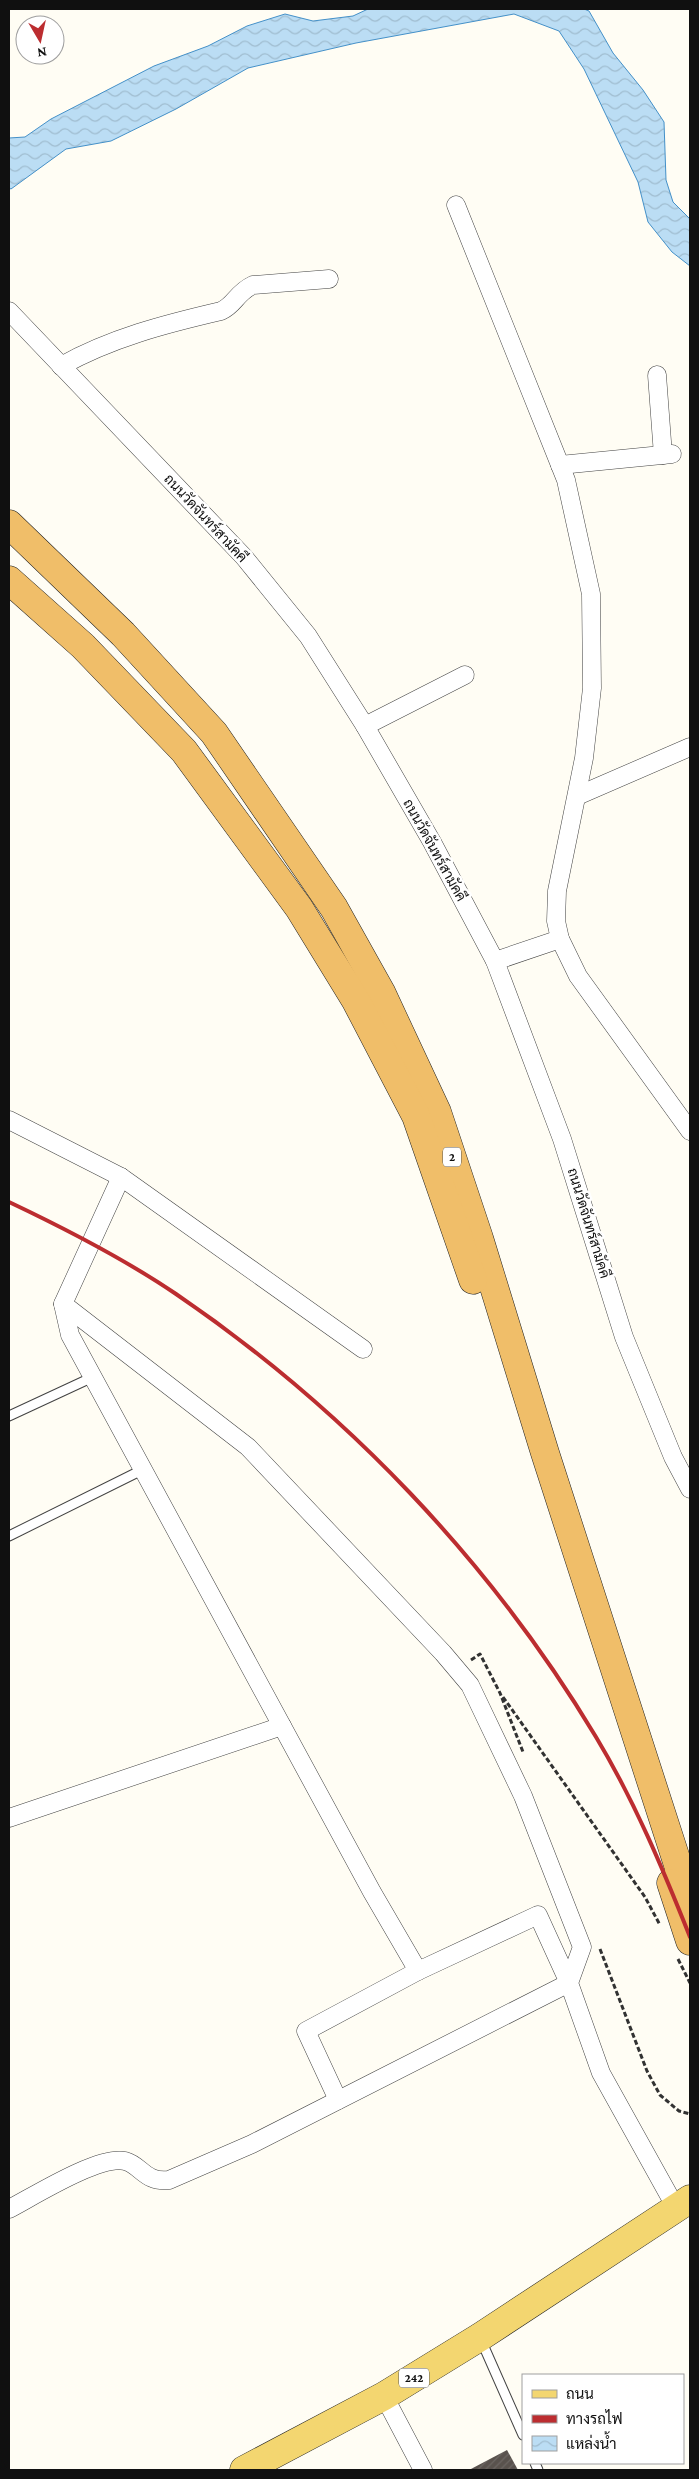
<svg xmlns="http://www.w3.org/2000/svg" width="699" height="2479" font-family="'Crimson Pro',Sarabun,serif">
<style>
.water{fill:url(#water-waves);stroke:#4490c8}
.building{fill:url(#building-hatch)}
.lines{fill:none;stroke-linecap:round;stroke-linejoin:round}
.service-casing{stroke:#434343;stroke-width:11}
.minor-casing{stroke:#434343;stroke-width:19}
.primary-casing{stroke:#212121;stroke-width:29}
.trunk-casing{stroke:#212121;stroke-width:29}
.path{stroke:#323232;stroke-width:3;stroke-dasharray:5 2.5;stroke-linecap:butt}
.service{stroke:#fff;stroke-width:9}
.minor{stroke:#fff;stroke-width:18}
.primary{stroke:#f3d670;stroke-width:28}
.trunk{stroke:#f0be69;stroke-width:28}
.rail{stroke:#bc2d30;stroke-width:4}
.labels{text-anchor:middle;stroke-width:5;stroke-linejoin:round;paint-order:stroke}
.shield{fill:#fff;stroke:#585858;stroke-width:1}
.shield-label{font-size:12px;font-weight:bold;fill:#101010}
.street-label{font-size:14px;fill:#101010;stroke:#fff}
</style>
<defs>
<pattern id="water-waves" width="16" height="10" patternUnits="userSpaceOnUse" patternTransform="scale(1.25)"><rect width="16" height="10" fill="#bbddf4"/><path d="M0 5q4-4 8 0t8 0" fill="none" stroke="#a0bdd0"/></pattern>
<pattern id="building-hatch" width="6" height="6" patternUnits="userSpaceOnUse" patternTransform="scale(1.25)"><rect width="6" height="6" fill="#59524d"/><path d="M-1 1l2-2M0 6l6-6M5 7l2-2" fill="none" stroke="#6c6662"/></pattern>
</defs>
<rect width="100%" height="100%" fill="#fffdf4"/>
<!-- water -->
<path class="water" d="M368,9h216l5,2 24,42 30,37 21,32 2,58 7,22 17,17v47l-18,-14 -24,-30 -10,-40 -54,-113 -25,-38 -45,-17 -158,29 -108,25 -72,41 -65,32 -45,8 -55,40 -2,-1v-50l16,-1 26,-18 103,-53 54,-20 39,-20 38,-12 28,7 40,-5z"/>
<!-- building -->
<path class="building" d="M507,2450l11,20h-49z"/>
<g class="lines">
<!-- service casing -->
<g class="service-casing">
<g id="service">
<path d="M9,1416l84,-39"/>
<path d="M9,1536l135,-67"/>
<path d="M481,2340l42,95"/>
<path d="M535,2463l3,7"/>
</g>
</g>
<!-- minor casing -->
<g class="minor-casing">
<g id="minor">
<path d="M456,205l110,275 25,114 1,94 -8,70 -27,133 -1,30 4,18 18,37 112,155"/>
<path d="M9,311l235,246 64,79 57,90 67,116 63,119 67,178 62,198 49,120 17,32"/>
<path d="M61,366c50,-28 104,-42 160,-55 14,-6 15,-18 32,-26l76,-6"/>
<path d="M657,375l6,80"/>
<path d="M560,465l112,-11"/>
<path d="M365,726l100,-51"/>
<path d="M577,796l113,-49"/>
<path d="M495,961l65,-22"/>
<path d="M9,1120l112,57 242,172"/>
<path d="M63,1304l185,143 195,206 27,32 53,111 59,151 -13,36 32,90 75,135"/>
<path d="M9,1818l273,-92"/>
<path d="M338,2100l-32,-69 112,-60"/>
<path d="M9,2209c25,-13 90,-54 116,-48 16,4 20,22 44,19l83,-36 317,-161 -31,-68 -120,56 -46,-79 -302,-557 -7,-31 58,-127"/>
<path d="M384,2396l39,74"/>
</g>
</g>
<!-- primary casing -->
<g class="primary-casing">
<path id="primary" d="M244,2470l140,-74 96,-59 210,-138"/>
</g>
<!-- trunk casing -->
<g class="trunk-casing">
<g id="trunk">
<path d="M9,524l114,110 91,99 120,175 47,84 56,120 42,126 66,215 145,449"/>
<path d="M9,580l74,66 101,105 115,157 57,93 60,115 57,164"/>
<path d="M671,1883l19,58"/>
</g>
</g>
<!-- path -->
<g class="path">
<path d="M471,1660l9,-6 20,39 23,59"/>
<path d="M503,1697l142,200 15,28"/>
<path d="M600,1949l47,122 13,24 19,16 11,3"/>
<path d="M678,1959l12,24"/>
</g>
<!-- service -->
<use href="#service" class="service"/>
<!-- minor -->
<use href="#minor" class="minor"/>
<!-- primary -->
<use href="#primary" class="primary"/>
<!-- trunk -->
<use href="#trunk" class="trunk"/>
<!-- rail -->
<path class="rail" d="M9,1202c57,27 114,56 167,92 169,115 315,268 420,443 38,63 67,132 94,200"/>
</g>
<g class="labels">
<!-- shield labels -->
<g class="shield">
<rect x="443" y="1147.5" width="18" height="19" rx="4"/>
<rect x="399" y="2368.5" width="30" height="19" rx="4"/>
</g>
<g class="shield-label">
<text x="452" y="1161">2</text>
<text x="414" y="2382">242</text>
</g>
<!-- street labels -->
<g class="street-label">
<text transform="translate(206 518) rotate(47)" y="5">ถนนวัดจันทร์สามัคคี</text>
<text transform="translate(435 850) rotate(61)" y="5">ถนนวัดจันทร์สามัคคี</text>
<text transform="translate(589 1223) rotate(73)" y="5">ถนนวัดจันทร์สามัคคี</text>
</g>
</g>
<!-- border -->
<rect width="699" height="2479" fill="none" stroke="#101010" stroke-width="20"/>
<!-- legend -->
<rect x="522" y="2374" width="162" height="90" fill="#ffffff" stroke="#9f9f9f"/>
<rect x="532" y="2390" width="25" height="8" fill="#f3d670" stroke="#9f9f9f"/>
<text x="566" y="2399" font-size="15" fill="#101010">ถนน</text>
<rect x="532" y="2415" width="25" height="8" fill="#bc2d30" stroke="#9f9f9f"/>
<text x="566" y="2424" font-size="15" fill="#101010">ทางรถไฟ</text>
<rect x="532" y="2436" width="25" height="15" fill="url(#water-waves)" stroke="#9f9f9f"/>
<text x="566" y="2449" font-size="15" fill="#101010">แหล่งน้ำ</text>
<!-- north arrow -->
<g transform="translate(40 40) rotate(171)"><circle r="24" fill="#ffffff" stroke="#9f9f9f"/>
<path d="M0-4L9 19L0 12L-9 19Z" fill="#bc2d30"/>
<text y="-8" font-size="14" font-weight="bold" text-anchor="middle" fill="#101010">N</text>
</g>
</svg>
